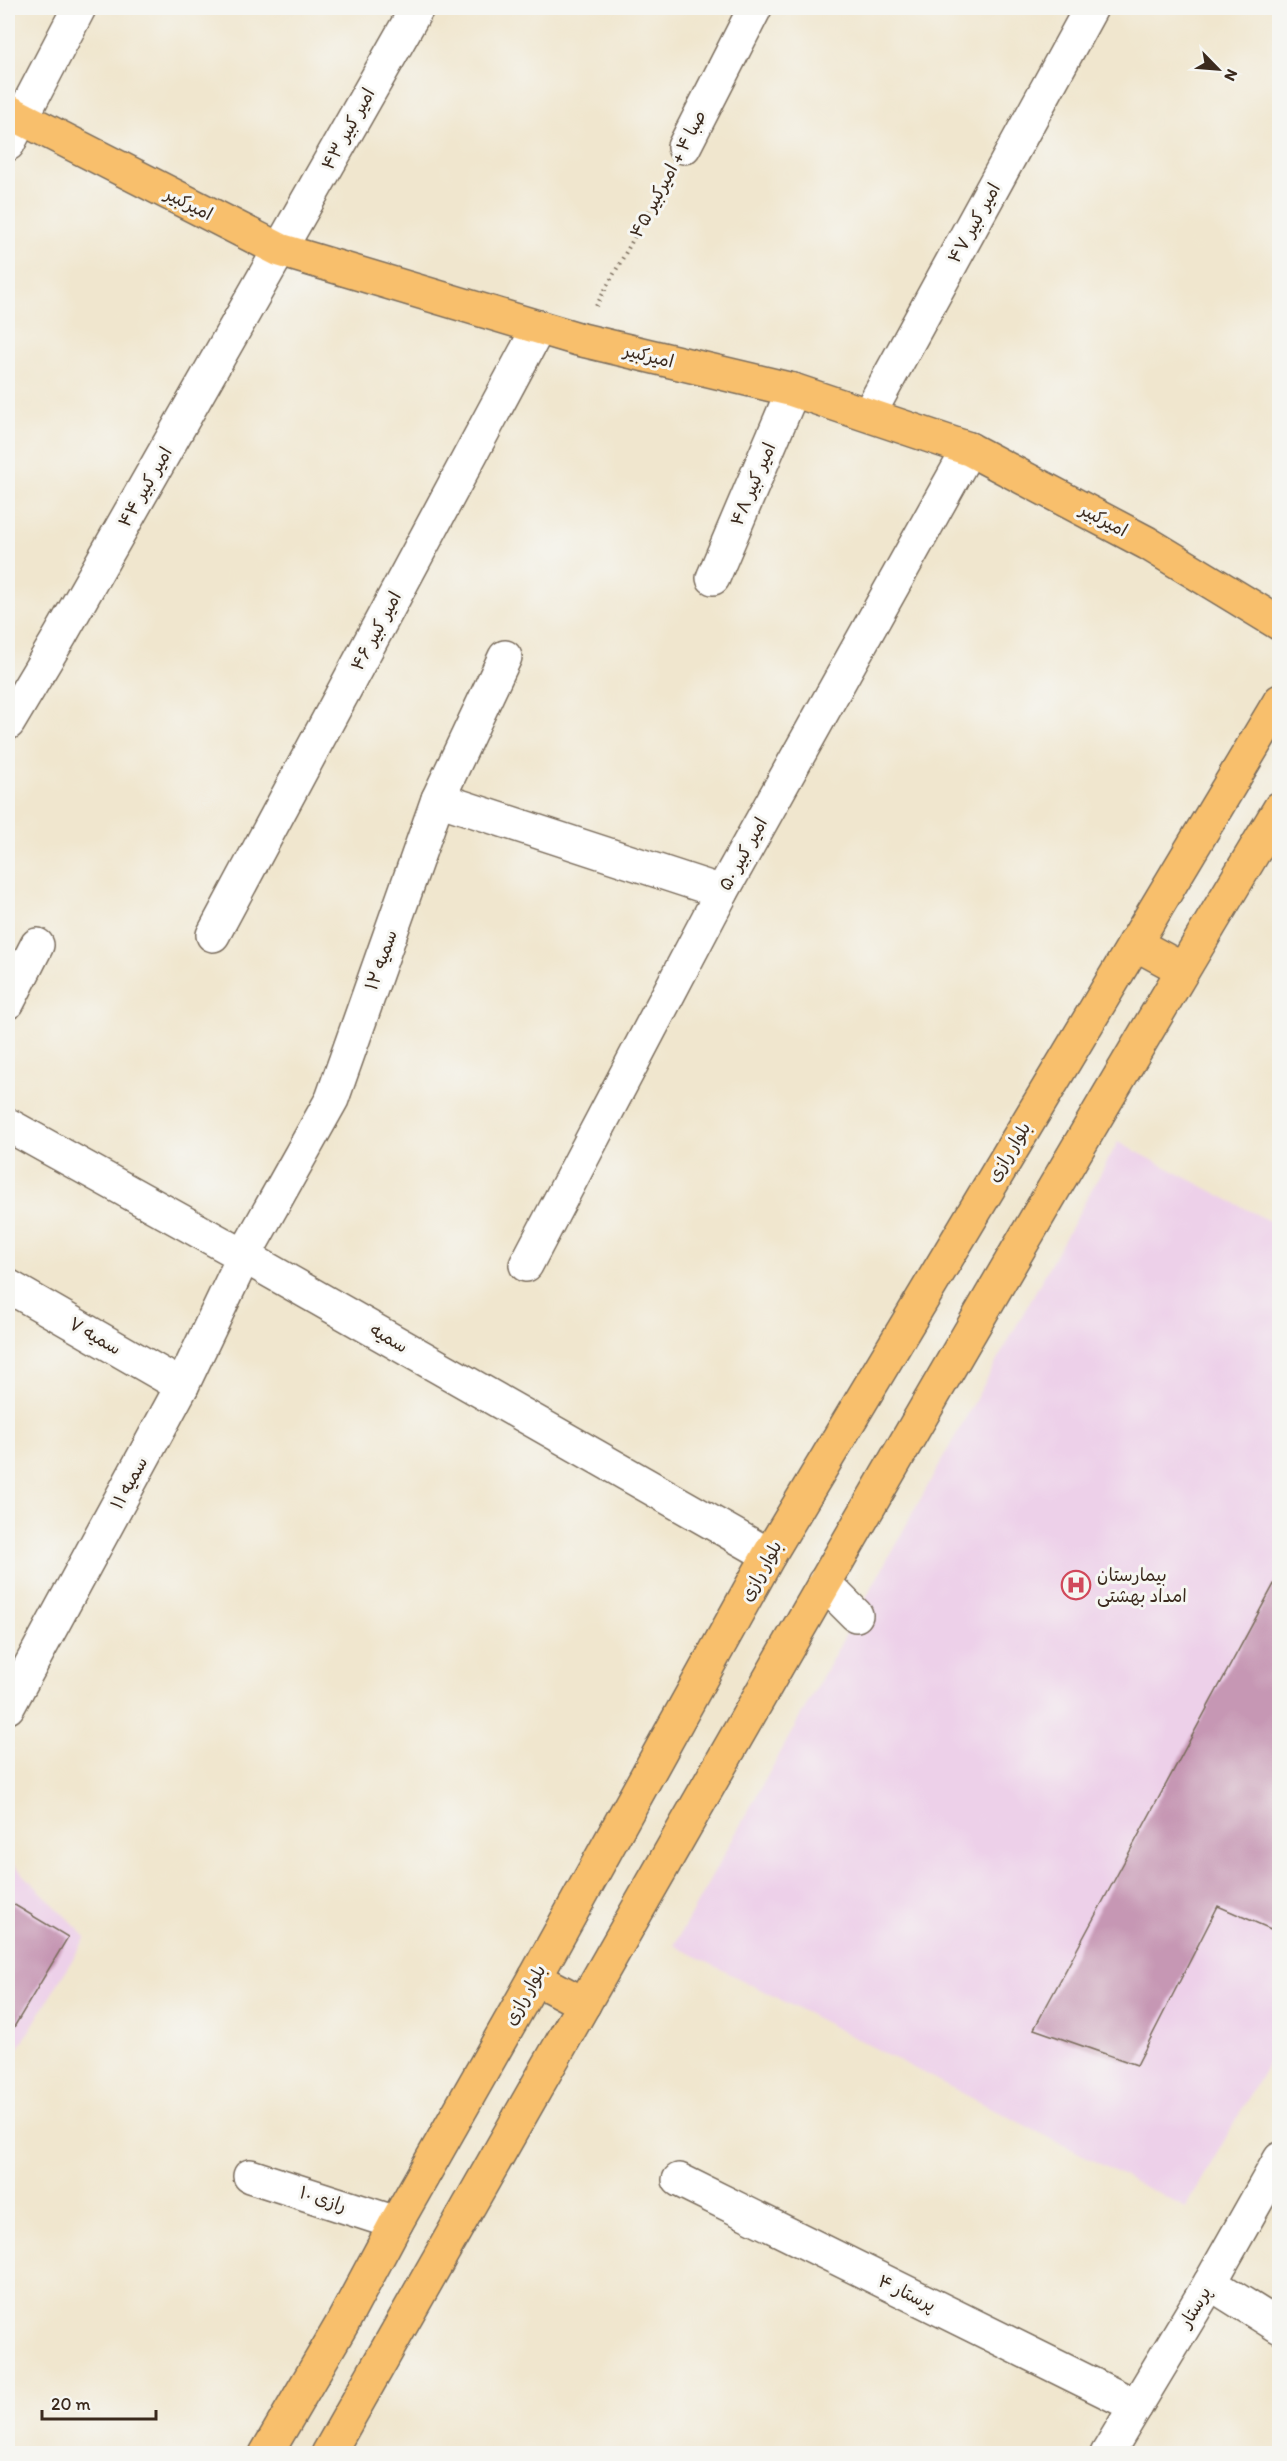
<svg xmlns="http://www.w3.org/2000/svg" width="1287" height="2461" font-family="Itim,'Playpen Sans Arabic',sans-serif">
<style>
.built{fill:#edd0e9}
.building{fill:#c697b4}
.lines{fill:none;stroke-linecap:round;stroke-linejoin:round}
.minor-casing{stroke:#7a6c5c;stroke-width:36}
.major-casing{stroke:#7a6c5c;stroke-width:36}
.path{stroke:#7a6c5c;stroke-width:4;stroke-dasharray:1.5 4.5;stroke-linecap:butt}
.minor{stroke:#fff;stroke-width:33}
.major{stroke:#f8bf6c;stroke-width:33}
.labels{text-anchor:middle;stroke-width:6;stroke-linejoin:round;paint-order:stroke}
.street-label{font-size:18px;fill:#3b2a1e;stroke:#f6f6f2}
.poi-label{font-size:18px;fill:#3b2a1e;stroke:#f6f6f2;text-anchor:start}
</style>
<rect width="100%" height="100%" fill="#f6f6f2"/>
<filter id="ink" filterUnits="userSpaceOnUse"><feTurbulence type="fractalNoise" baseFrequency=".0167" numOctaves="2"/><feDisplacementMap in="SourceGraphic" scale="12" xChannelSelector="R" yChannelSelector="G"/><feConvolveMatrix kernelMatrix="1 2 1 2 8 2 1 2 1" color-interpolation-filters="sRGB"/></filter>
<filter id="wash" filterUnits="userSpaceOnUse"><feTurbulence type="fractalNoise" baseFrequency=".008" numOctaves="4" result="noise"/><feDisplacementMap in="SourceGraphic" scale="24" xChannelSelector="R" yChannelSelector="G"/><feGaussianBlur stdDeviation="1.35" result="paint"/><feColorMatrix in="noise" values="0 0 0 0 0 0 0 0 0 0 0 0 0 0 0 0 0 1.4 0 .05"/><feComposite in="paint" operator="in"/></filter>
<g filter="url(#wash)">
<rect width="100%" height="100%" fill="#f0e6ce"/>
<!-- built -->
<g class="built">
<path d="M1118,1142l161,84v818l-93,164 -512,-263z"/>
<path d="M8,1859l78,78 -78,129z"/>
</g>
<g id="blocks">
<!-- building -->
<g class="building">
<path d="M1280,1573v360l-62,-27 -81,159 -103,-36z"/>
<path d="M8,1901l60,36 -60,100z"/>
</g>
</g>
</g>
<g filter="url(#ink)">
<use href="#blocks" fill-opacity="0" stroke="#7a6c5c" stroke-width="1.5"/>
<g class="lines">
<!-- minor casing -->
<g class="minor-casing">
<g id="minor">
<path d="M8,144l71,-136"/>
<path d="M684,147l71,-139"/>
<path d="M869,414l222,-406"/>
<path d="M713,578l80,-188"/>
<path d="M8,723l52,-87 357,-628"/>
<path d="M438,799l284,93"/>
<path d="M213,935l326,-608"/>
<path d="M8,1002l29,-57"/>
<path d="M8,1125l236,131 525,299"/>
<path d="M526,1265l196,-373 247,-443"/>
<path d="M8,1286l174,100"/>
<path d="M824,1583l32,32"/>
<path d="M8,1707l174,-321 62,-130 88,-157 106,-300 67,-142"/>
<path d="M250,2176l146,47"/>
<path d="M679,2180l457,226"/>
<path d="M1210,2283l70,44"/>
<path d="M1107,2454l103,-171 70,-124"/>
</g>
</g>
<!-- major casing -->
<g class="major-casing">
<g id="major">
<path d="M8,111l272,139 298,89 215,51 176,59 178,94 133,81"/>
<path d="M1134,943l48,26"/>
<path d="M535,1978l49,26"/>
<path d="M266,2454l76,-130 54,-101 139,-245 234,-423 511,-854"/>
<path d="M328,2454c313,-551 625,-1103 952,-1646"/>
</g>
</g>
<!-- path -->
<path class="path" d="M596,306l72,-129"/>
<!-- minor -->
<use href="#minor" class="minor"/>
<!-- major -->
<use href="#major" class="major"/>
</g>
</g>
<!-- icons -->
<defs>
<g id="hospital-ring" transform="scale(1.5)"><circle r="9.5" fill="#f6f6f2" stroke="#d1495b" stroke-width="1.5"/><path d="M-5-5h3v3.5h4V-5h3V5h-3V1.5h-4V5h-3Z" fill="#d1495b"/></g>
</defs>
<g fill-rule="evenodd">
<use href="#hospital-ring" x="1076" y="1585"/>
</g>
<g class="labels">
<!-- street labels -->
<g class="street-label">
<text transform="translate(348 129) rotate(-61)" y="6">امیر کبیر ۴۳</text>
<text transform="translate(668 174) rotate(-62)" y="6">صبا ۴ + امیرکبیر ۴۵</text>
<text transform="translate(189 204) rotate(27)" y="6">امیرکبیر</text>
<text transform="translate(974 223) rotate(-61)" y="6">امیر کبیر ۴۷</text>
<text transform="translate(649 356) rotate(14)" y="6">امیرکبیر</text>
<text transform="translate(753 484) rotate(-67)" y="6">امیر کبیر ۴۸</text>
<text transform="translate(145 487) rotate(-60)" y="6">امیر کبیر ۴۴</text>
<text transform="translate(1104 520) rotate(28)" y="6">امیرکبیر</text>
<text transform="translate(376 631) rotate(-62)" y="6">امیر کبیر ۴۶</text>
<text transform="translate(743 854) rotate(-61)" y="6">امیر کبیر ۵۰</text>
<text transform="translate(381 960) rotate(-70)" y="6">سمیه ۱۲</text>
<text transform="translate(1009 1152) rotate(-59)" y="6">بلوار رازی</text>
<text transform="translate(95 1336) rotate(30)" y="6">سمیه ۷</text>
<text transform="translate(389 1338) rotate(30)" y="6">سمیه</text>
<text transform="translate(129 1483) rotate(-61)" y="6">سمیه ۱۱</text>
<text transform="translate(761 1571) rotate(-61)" y="6">بلوار رازی</text>
<text transform="translate(525 1995) rotate(-61)" y="6">بلوار رازی</text>
<text transform="translate(323 2199) rotate(18)" y="6">رازی ۱۰</text>
<text transform="translate(907 2293) rotate(26)" y="6">پرستار ۴</text>
<text transform="translate(1195 2307) rotate(-59)" y="6">پرستار</text>
</g>
<!-- poi labels -->
<g class="poi-label">
<text x="1097" y="1581">بیمارستان<tspan x="1097" dy="21">امداد بهشتی</tspan></text>
</g>
</g>
<!-- margin -->
<rect width="1287" height="2461" fill="none" stroke="#f6f6f2" stroke-width="30"/>
<!-- north arrow -->
<g transform="translate(1218 69) rotate(115)" stroke="#f6f6f2" stroke-width="4.5" paint-order="stroke">
<path d="M0-4.5L10 22L0 15L-10 22Z" fill="#3b2a1e"/>
<text y="-9" font-size="16" font-weight="bold" text-anchor="middle" fill="#3b2a1e">N</text>
</g>
<!-- scale -->
<path d="M42 2410v9h114v-9" fill="none" stroke="#3b2a1e" stroke-width="3"/>
<text x="51" y="2410" font-size="18" fill="#3b2a1e" stroke="#f6f6f2" stroke-width="4.5" paint-order="stroke">20 m</text>
</svg>
